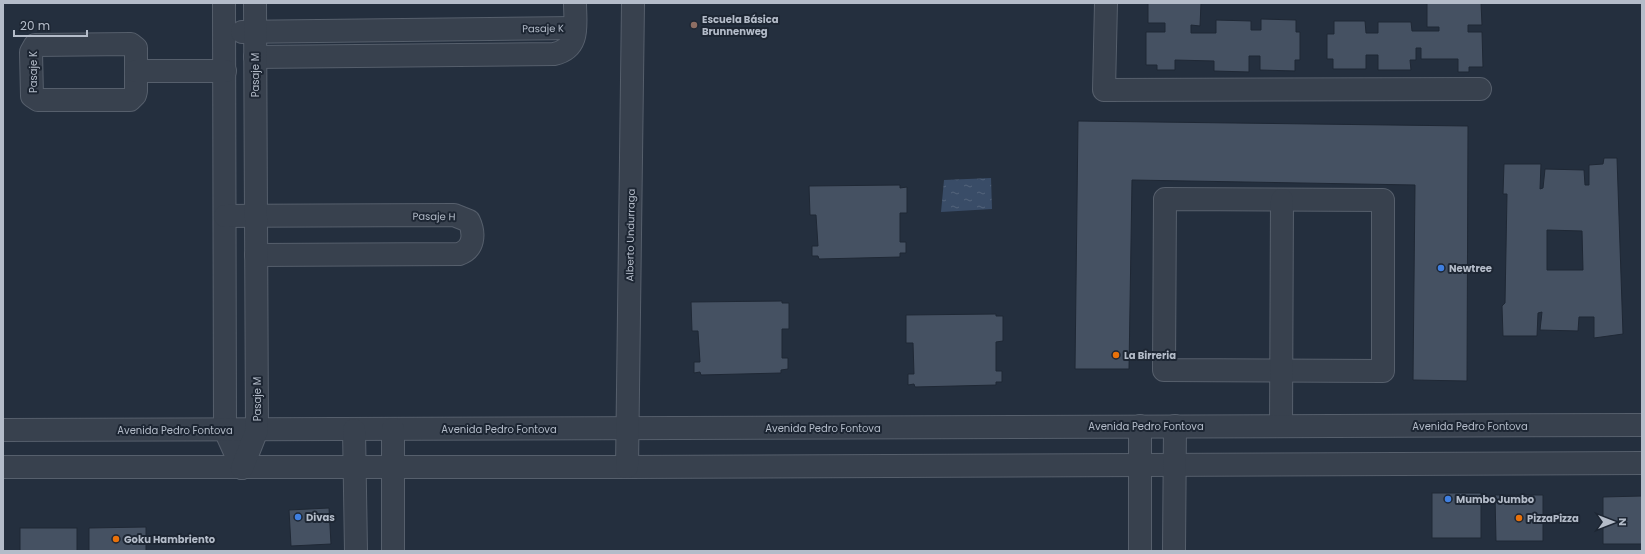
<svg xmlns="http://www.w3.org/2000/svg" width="1645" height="554" font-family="Poppins,sans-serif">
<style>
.water{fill:url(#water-ripples)}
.building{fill:#455162;stroke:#1f2835;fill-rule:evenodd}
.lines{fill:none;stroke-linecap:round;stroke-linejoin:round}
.minor-casing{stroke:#565f6c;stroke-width:24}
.minor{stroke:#38414e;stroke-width:22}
.education-dot{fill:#8d6e63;stroke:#1d2633;stroke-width:1.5}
.shop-dot{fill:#3f7fe0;stroke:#1d2633;stroke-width:1.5}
.food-dot{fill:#e8710a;stroke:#1d2633;stroke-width:1.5}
.labels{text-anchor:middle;stroke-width:4;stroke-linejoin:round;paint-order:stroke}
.poi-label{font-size:10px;font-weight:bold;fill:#b4bcc9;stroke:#1d2633;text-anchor:start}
.street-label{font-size:10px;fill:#b4bcc9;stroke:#1d2633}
</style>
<defs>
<pattern id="water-ripples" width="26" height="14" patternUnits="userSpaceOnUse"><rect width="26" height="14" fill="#394c67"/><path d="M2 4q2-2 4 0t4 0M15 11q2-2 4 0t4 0" fill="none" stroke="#53647b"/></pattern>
</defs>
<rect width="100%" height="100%" fill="#242f3e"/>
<!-- water -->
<path class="water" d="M991,178l1,31 -51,3 3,-32z"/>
<!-- building -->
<g class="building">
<path d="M1148,3h53l-1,23 -9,-1v8h25v-13l35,1v9h10v-11l35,1v12h4v28h-5v11l-35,-1v-14h-11v16l-35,-1v-10l-39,-1v10h-18v-5h-11v-33h19v-9h-17z"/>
<path d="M1427,3h54l1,22h-14v7h14l1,35h-14v5h-11v-13h-37v-11h-5v12h-6l1,10h-33v-15h-12v14h-33v-10h-6v-25h7v-13h31l1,12h12v-11h33l1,9h27v-4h-12z"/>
<path d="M1078,121l390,5 -1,255 -54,-1 2,-195 -283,-5 -3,189h-54z"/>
<path d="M1604,158h13l6,176 -29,4v-21h-15l-1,14 -38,-1 2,-18 -4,1 -1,23h-34l-1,-30 3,-3 2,-109h-4l1,-30h37l-1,25 3,-1 2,-19 39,1 1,15h4v-20l14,-1zM1547,230l35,1 1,39h-36z"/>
<path d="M900,185v3l7,-1v26h-7v29h6v11h-6v4l-81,2 -1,-3h-6v-10h6l-2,-31h-6l-1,-29z"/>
<path d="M782,301v2h7v26h-7v29h6v11l-7,1v3l-80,2 -1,-3 -6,1v-11h6l-2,-31h-6l-1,-29z"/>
<path d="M996,314v2h7v25l-7,1v29h6v11h-6v3l-81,2 -1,-3 -6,1v-11h6l-1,-31h-7v-28z"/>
<rect x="1432" y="493" width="49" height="45"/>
<path d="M1495,495h48v46h-47z"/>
<path d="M1642,496v48h-39v-47z"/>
<path d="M329,508l2,36 -40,2 -2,-36z"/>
<path d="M146,527v24h-57v-23z"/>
<rect x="20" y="528" width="57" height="23"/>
</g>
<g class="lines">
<!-- minor casing -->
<g class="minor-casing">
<g id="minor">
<path d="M224,3l1,427 17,38"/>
<path d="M1106,3l-2,87 376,-1"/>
<path d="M242,32l333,-4"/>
<path d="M131,44l5,4v43l-1,4 -5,5h-92l-6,-4 -1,-44 4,-7z"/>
<path d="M255,57l299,-3c27,-6 21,-30 21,-51"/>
<path d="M136,71h89"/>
<path d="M1165,199l218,1v171l-219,-1z"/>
<path d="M225,216l229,-1 15,6c6,13 5,28 -10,33l-203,1"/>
<path d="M1281,426l1,-226"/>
<path d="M3,430l1639,-5"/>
<path d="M354,430l2,121"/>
<path d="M3,467h624l1015,-4"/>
<path d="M627,467l6,-464"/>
<path d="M242,468l15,-38 -2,-427"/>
<path d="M393,551v-122"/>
<path d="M1140,551v-125"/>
<path d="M1174,551l1,-125"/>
</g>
</g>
<!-- minor -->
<use href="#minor" class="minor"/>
</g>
<!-- markers -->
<circle class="education-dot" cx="694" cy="25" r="4"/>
<g class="shop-dot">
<circle cx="1441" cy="268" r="4"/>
<circle cx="1448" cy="499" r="4"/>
<circle cx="298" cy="517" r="4"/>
</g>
<g class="food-dot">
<circle cx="1116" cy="355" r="4"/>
<circle cx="1519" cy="518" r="4"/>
<circle cx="116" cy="539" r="4"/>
</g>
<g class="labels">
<!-- poi labels -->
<g class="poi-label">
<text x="702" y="23">Escuela Básica<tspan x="702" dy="12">Brunnenweg</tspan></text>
<text x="1449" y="272">Newtree</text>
<text x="1124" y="359">La Birreria</text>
<text x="1456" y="503">Mumbo Jumbo</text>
<text x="306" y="521">Divas</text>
<text x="1527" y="522">PizzaPizza</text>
<text x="124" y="543">Goku Hambriento</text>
</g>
<!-- street labels -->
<g class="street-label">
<text transform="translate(543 28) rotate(-1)" y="4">Pasaje K</text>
<text transform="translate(33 72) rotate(-90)" y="4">Pasaje K</text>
<text transform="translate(255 75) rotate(-90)" y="4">Pasaje M</text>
<text transform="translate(434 216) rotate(1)" y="4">Pasaje H</text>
<text transform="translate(630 235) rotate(-89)" y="4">Alberto Undurraga</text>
<text transform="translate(257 399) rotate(-90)" y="4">Pasaje M</text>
<text x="1146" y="430">Avenida Pedro Fontova</text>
<text x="1470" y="430">Avenida Pedro Fontova</text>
<text x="823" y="432">Avenida Pedro Fontova</text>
<text x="499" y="433">Avenida Pedro Fontova</text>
<text x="175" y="434">Avenida Pedro Fontova</text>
</g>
</g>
<!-- border -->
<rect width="1645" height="554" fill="none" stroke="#b4bcc9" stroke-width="8"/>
<!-- north arrow -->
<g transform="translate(1613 522) rotate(90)" stroke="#1d2633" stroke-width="3" paint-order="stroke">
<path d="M0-3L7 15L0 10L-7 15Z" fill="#b4bcc9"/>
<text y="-6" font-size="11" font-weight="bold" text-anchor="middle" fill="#b4bcc9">N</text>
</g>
<!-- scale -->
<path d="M14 30v6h73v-6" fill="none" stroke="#b4bcc9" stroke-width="2"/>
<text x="20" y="30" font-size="12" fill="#b4bcc9" stroke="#1d2633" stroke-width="3" paint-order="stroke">20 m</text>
</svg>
